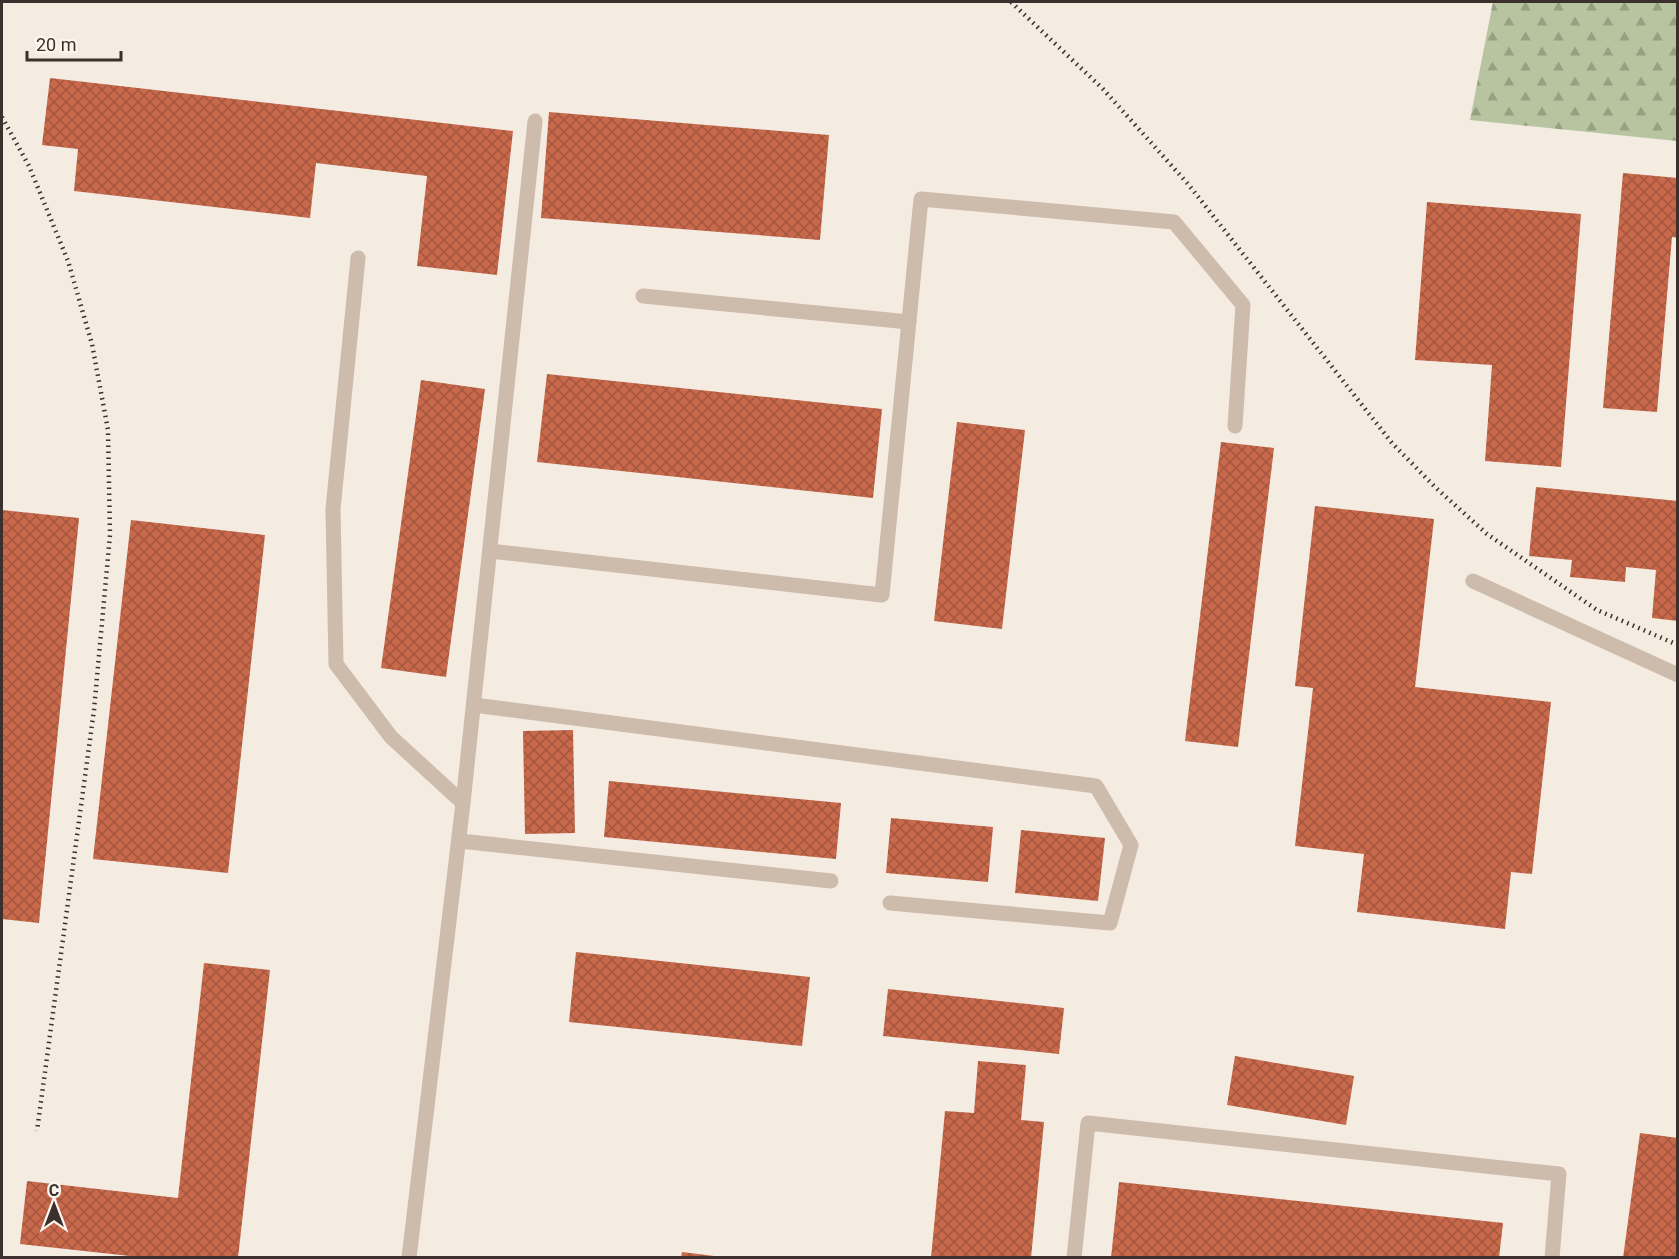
<svg xmlns="http://www.w3.org/2000/svg" width="1679" height="1259" font-family="Roboto,sans-serif">
<style>
.forest{fill:url(#forest-firs)}
.building{fill:url(#building-cross-hatch)}
.lines{fill:none;stroke-linecap:round;stroke-linejoin:round}
.lane{stroke:#cdbbac;stroke-width:15}
.rail{stroke:#3b302b;stroke-width:4.5;stroke-dasharray:1.5 4.5;stroke-linecap:butt}
</style>
<defs>
<pattern id="forest-firs" width="22" height="20" patternUnits="userSpaceOnUse" patternTransform="scale(1.5)"><rect width="22" height="20" fill="#b8c4a0"/><path d="M5 1l3.5 6h-7zM16 11l3.5 6h-7z" fill="#97a083"/></pattern>
<pattern id="building-cross-hatch" width="8" height="8" patternUnits="userSpaceOnUse" patternTransform="scale(1.5)"><rect width="8" height="8" fill="#c8694b"/><path d="M0 0l8 8M0 8l8-8" fill="none" stroke="#a4573f"/></pattern>
</defs>
<rect width="100%" height="100%" fill="#f4ebe1"/>
<!-- forest -->
<path class="forest" d="M1493,2h184v139l-207,-21z"/>
<!-- building -->
<g class="building">
<path d="M50,78l463,53 -16,144 -80,-9 10,-90 -111,-13 -6,55 -236,-27 4,-42 -36,-4z"/>
<path d="M549,112l280,23 -9,105 -279,-22z"/>
<path d="M1623,173l55,5v60l-6,-1 -15,175 -54,-4z"/>
<path d="M1427,202l154,12 -20,253 -76,-6 7,-96 -77,-5z"/>
<path d="M547,374l335,35 -9,89 -336,-36z"/>
<path d="M421,380l64,9 -39,288 -65,-9z"/>
<path d="M957,422l68,8 -23,199 -68,-8z"/>
<path d="M1221,442l53,6 -36,299 -53,-6z"/>
<path d="M1536,487l142,14v120l-26,-3 4,-48 -30,-3 -1,15 -55,-5 2,-17 -43,-4z"/>
<path d="M1315,506l119,13 -19,168 136,15 -19,172 -21,-2 -6,57 -148,-17 7,-58 -69,-8 18,-158 -18,-2z"/>
<path d="M2,510l77,8 -40,405 -37,-4z"/>
<path d="M131,520l134,15 -37,338 -135,-14z"/>
<path d="M573,730l2,103 -50,1 -2,-103z"/>
<path d="M609,781l232,22 -5,56 -232,-22z"/>
<path d="M891,818l102,9 -5,55 -102,-9z"/>
<path d="M1021,830l84,8 -7,63 -83,-8z"/>
<path d="M576,952l234,25 -8,69 -233,-24z"/>
<path d="M204,963l66,7 -32,288h-90l-128,-14 7,-63 151,17z"/>
<path d="M888,989l176,19 -5,46 -176,-18z"/>
<path d="M1235,1056l119,20 -8,49 -119,-20z"/>
<path d="M978,1061l48,4 -5,55 23,2 -13,136h-100l14,-147 29,2z"/>
<path d="M1640,1133l38,5v120h-55z"/>
<path d="M1119,1182l384,41 -4,35h-388z"/>
<path d="M682,1252l32,4v2h-33z"/>
</g>
<g class="lines">
<!-- lane -->
<g class="lane">
<path d="M358,258l-25,251 3,155 55,73 72,66 -54,455"/>
<path d="M643,296l266,26"/>
<path d="M490,551l392,44 39,-396 253,23 69,83 -8,121"/>
<path d="M1473,581l205,94"/>
<path d="M474,705l622,81 35,59 -21,78 -220,-20"/>
<path d="M463,803l72,-682"/>
<path d="M460,841l371,40"/>
<path d="M1074,1258l14,-135 471,51 -7,84"/>
</g>
<!-- rail -->
<g class="rail">
<path d="M1011,2l92,87 85,95 204,259 43,44 52,47 110,76 81,35"/>
<path d="M2,117l27,49 39,95 24,83 16,86 2,105 -16,175 -57,421"/>
</g>
</g>
<!-- border -->
<rect width="1679" height="1259" fill="none" stroke="#3b302b" stroke-width="6"/>
<!-- north arrow -->
<g transform="translate(54 1205)" stroke="#fbf5ee" stroke-width="4.5" paint-order="stroke">
<path d="M0-4.5L10 22L0 15L-10 22Z" fill="#3b302b"/>
<text y="-9" font-size="16" font-weight="bold" text-anchor="middle" fill="#3b302b">С</text>
</g>
<!-- scale -->
<path d="M27 51v9h94v-9" fill="none" stroke="#3b302b" stroke-width="3"/>
<text x="36" y="51" font-size="18" fill="#3b302b" stroke="#fbf5ee" stroke-width="4.5" paint-order="stroke">20 m</text>
</svg>
